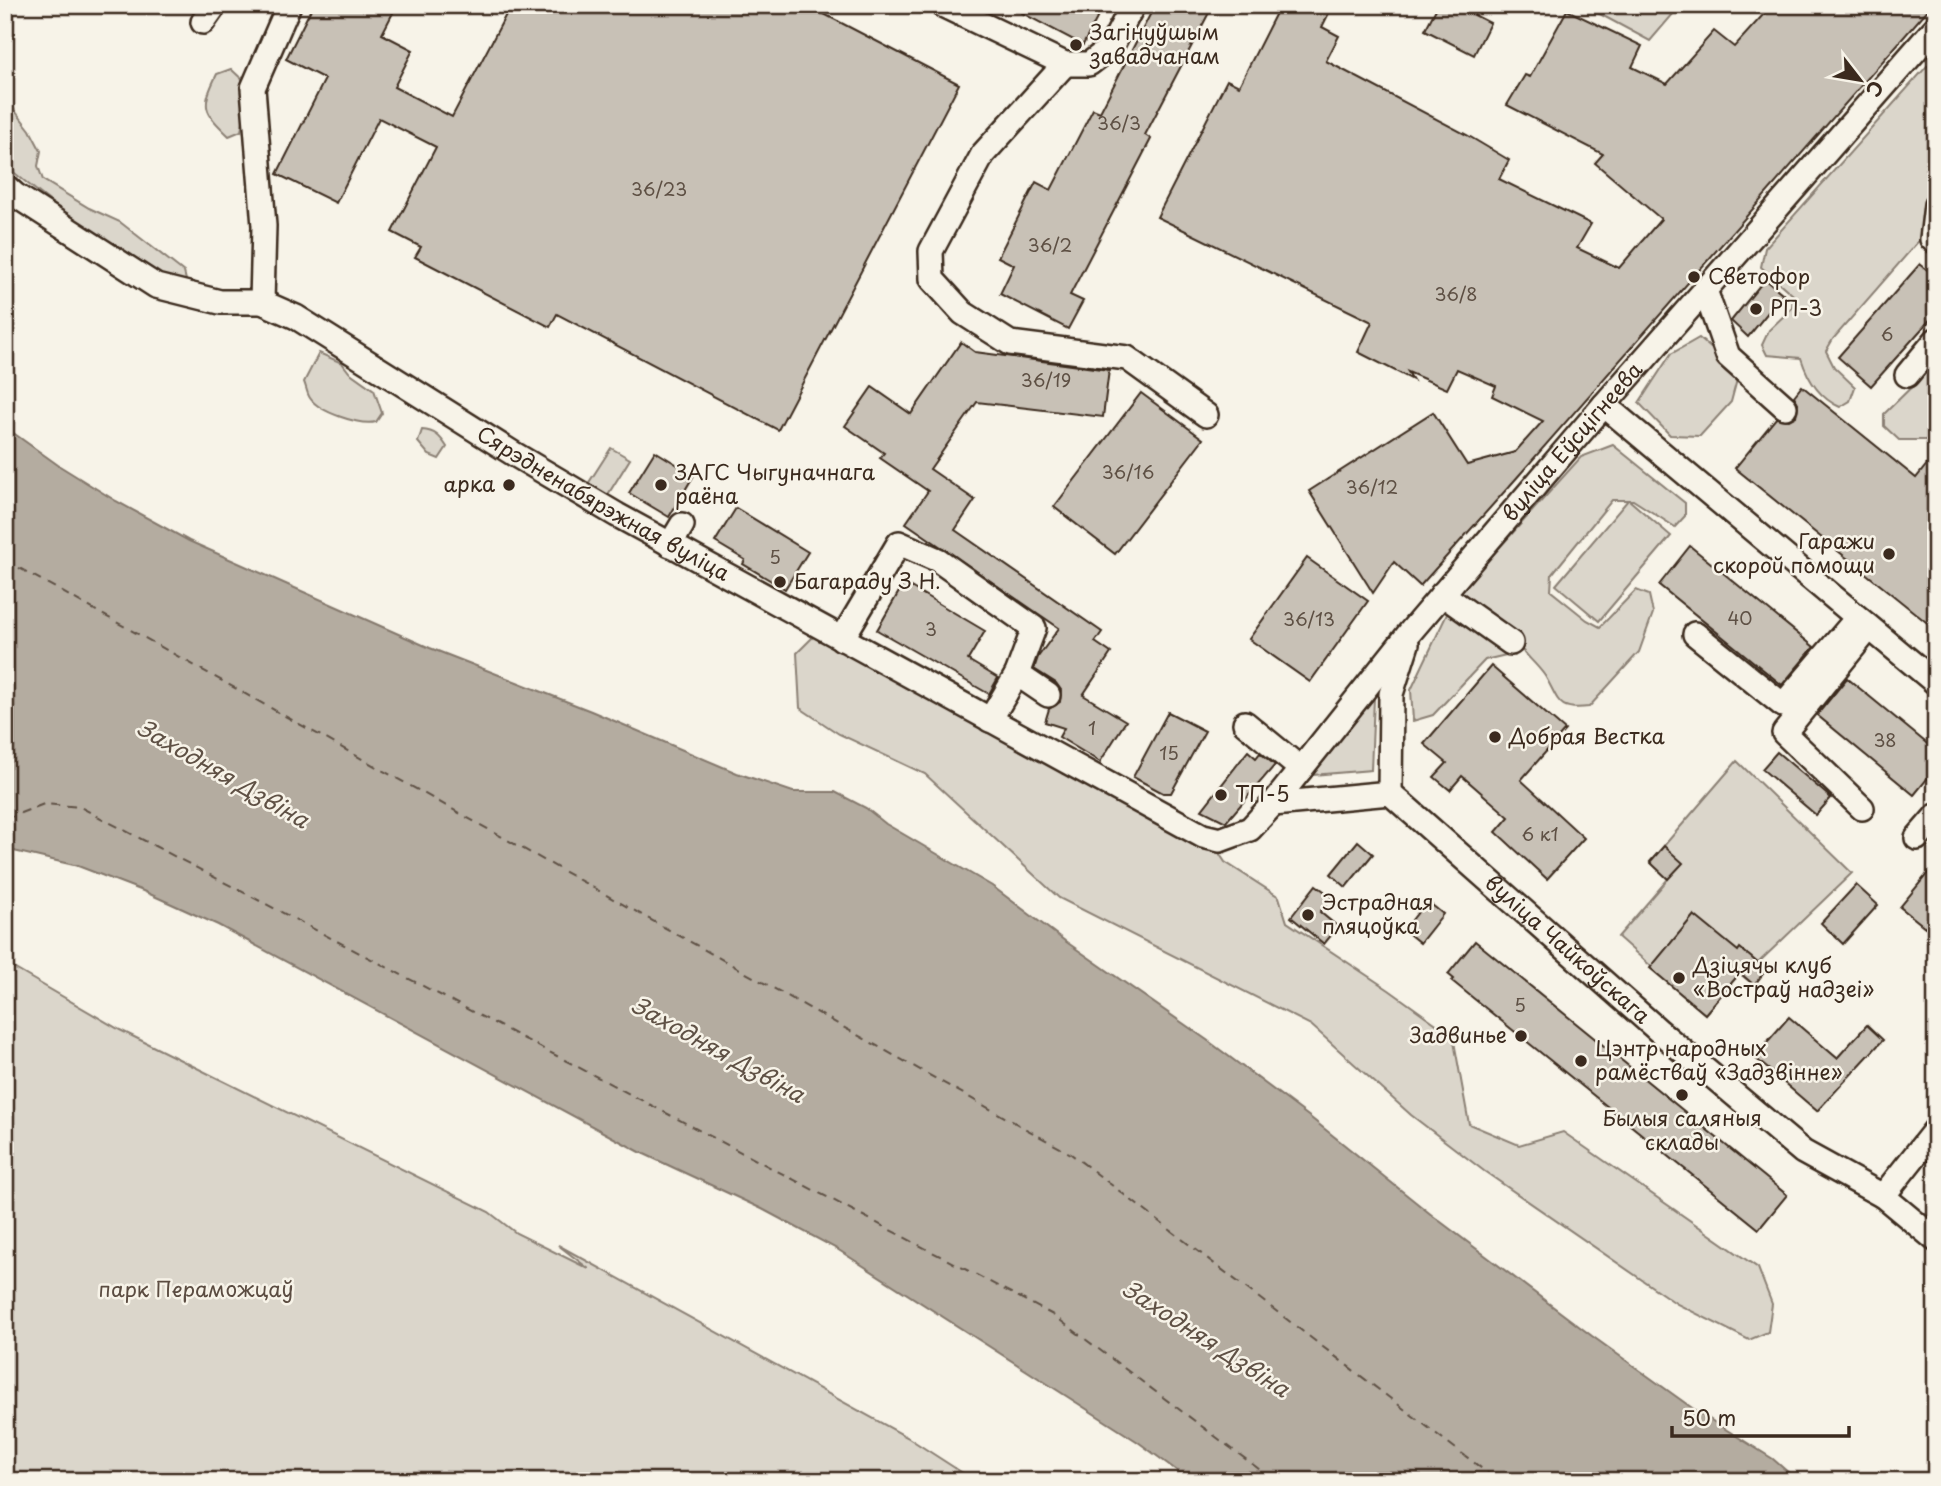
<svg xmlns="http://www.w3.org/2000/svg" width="1941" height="1486" font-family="'Playpen Sans',sans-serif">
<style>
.green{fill:#dbd6cb;stroke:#8b8074;stroke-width:2}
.water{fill:#b4aca0;stroke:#84786c;stroke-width:2}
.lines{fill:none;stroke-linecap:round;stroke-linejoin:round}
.ferry{stroke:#5f5145;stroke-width:2;stroke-dasharray:9 7;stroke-linecap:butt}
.building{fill:#c8c1b6;stroke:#3b2a1e;stroke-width:2}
.minor-casing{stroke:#3b2a1e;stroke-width:28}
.minor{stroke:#f7f3e8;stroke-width:23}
.poi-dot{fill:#3b2a1e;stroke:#f7f3e8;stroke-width:2.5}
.labels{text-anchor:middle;stroke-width:5;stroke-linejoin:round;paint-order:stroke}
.number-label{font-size:18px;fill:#5e5044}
.poi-label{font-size:21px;fill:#3b2a1e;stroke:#f7f3e8;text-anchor:start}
.street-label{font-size:21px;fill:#3b2a1e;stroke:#f7f3e8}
.park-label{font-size:21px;fill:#5b4c41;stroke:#f7f3e8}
.water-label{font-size:23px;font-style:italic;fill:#5f5145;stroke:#f7f3e8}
</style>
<rect width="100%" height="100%" fill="#f7f3e8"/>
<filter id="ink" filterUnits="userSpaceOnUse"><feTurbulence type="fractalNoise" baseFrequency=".0143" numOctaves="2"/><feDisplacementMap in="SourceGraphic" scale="14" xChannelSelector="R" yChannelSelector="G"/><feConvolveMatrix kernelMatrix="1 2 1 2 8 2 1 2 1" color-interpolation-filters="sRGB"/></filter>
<g filter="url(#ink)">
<!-- green -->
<g class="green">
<path d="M1583,5h91v8l-24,28z"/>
<path d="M1927,66l9,1v154l-103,118 -7,12 8,16 21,20 -5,14 -10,6c-21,-9 -32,-27 -39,-49l-34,-3 -5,-10 7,-15 23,-22 1,-13 -32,-28 4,-19z"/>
<path d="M231,69l17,16v12l-7,34 -12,5c-26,-25 -28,-29 -12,-62z"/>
<path d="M5,102l7,5 18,23 11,21 -3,15 5,14 46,28 31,14 64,50 2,8 -11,4c-61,-30 -117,-75 -170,-119z"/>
<path d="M1699,338l40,34 -8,30 -31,34 -30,-1 -31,-32 32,-49z"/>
<path d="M319,353l23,10 7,9 25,18 8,23 -6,9c-16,4 -57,-10 -66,-24 -3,-4 -4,-12 -6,-16z"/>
<path d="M1936,363v70l-10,7h-27l-15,-14v-12z"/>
<path d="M422,430c13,1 18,6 25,17l-8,12 -10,-4 -11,-13z"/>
<path d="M1613,445l72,58v13l-10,11 -42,-27h-4l42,36 -72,85 -43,-36 72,-85h-16l-60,74 -1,17 36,29 13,7 36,-37 13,5 4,18 -14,39 -50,55c-33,4 -29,-6 -44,-31 -6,-9 -15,-17 -22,-25l-38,9 -52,55 -20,6 -2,-31 44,-93 126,-140z"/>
<path d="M611,448l19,11 -23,37 -19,-12z"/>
<path d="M814,636l333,183 68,28 10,15 54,35 8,25 102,68 64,46 16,88 50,21 44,-13 195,136 14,36 -4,28 -19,8 -72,-36 -193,-133 -73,-56 -100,-90 -252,-127 -134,-124 -86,-40 -39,-26 -3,-55z"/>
<path d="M1374,698l-3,72 -59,5z"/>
<path d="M1737,761l115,112 -94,90 8,7 -12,15 -15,-12 -34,41 -87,-77 50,-58 -18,-17z"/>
<path d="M5,963l115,67 369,182 27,21 73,36 -31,-24 349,192 68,44h-970z"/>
</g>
<!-- water -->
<path class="water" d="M5,427l53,38 58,36 73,40 241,107 161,63 146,62 56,19h42l31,16 20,16 106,62 73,55 142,99 104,78 122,98 159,120 103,74 78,49 25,22h-607l-53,-39 -301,-193 -75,-40 -122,-57 -422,-227 -75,-34 -65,-25 -73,-17z"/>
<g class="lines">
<!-- ferry -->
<g class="ferry">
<path d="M5,560l1066,594 427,327"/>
<path d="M5,819l39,-15 36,3 973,508 222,166"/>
</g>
</g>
<!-- building -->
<g class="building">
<path d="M313,5h84l-15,29 31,16 -19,37 58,30 59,-112h317l-4,9 135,70 -181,346 -221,-116 -7,13 -135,-70 6,-10 -29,-15 44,-85 -57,-29 -43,85 -59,-29 48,-95 -39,-20z"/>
<path d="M1007,5h97l-21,40z"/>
<path d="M1155,5h58l-68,130 6,4 -81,156 13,6 -15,28 -68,-35 14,-29 -16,-8 38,-75 15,8 42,-81 7,3z"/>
<path d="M1280,5h53l-11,22 17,9 -13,25 141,74 42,25 -10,19 92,45 -14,24 42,20 42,-49 -66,-56 8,-9 -96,-49 18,-30 5,2 37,-67 75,36 -10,21 35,17 47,-53 20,16 38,-42h160l-418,476 -94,105 -26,-24 -21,31 -64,-102 124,-79 34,53 48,-13 28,-31 -51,-25 4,-10 -39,-17 -10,20 -39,-17 5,8 -55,-28 14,-30 -215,-105 70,-137 12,6z"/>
<path d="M1438,5h17l35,18 -16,32 -49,-25z"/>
<path d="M1920,264l16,13v36l-65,73 -33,-29z"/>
<path d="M1765,279l18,15 -35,43 -17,-16z"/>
<path d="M961,342l14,10 134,18 -6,47 -126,-15 -47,67 45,31 -20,30 147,102 -7,10 16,11 -28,42 43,26 -26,41 -41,-25 5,-9 -19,-6 4,-13 11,-7 1,-12 -5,-7 -22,-14 4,-12 21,-29 -153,-105 22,-32 -48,-33 4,-5 -39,-27 27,-39 39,27z"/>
<path d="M1802,386l114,92 20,-25v177l-201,-162 41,-50 13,2 7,-4 2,-13 -4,-7z"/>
<path d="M1141,393l62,46 -88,115 -61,-47z"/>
<path d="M655,451l39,24 -25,42 -40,-24z"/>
<path d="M736,508l72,44 -23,37 -42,-25 2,-4 -30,-18z"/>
<path d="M1690,546l124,101 -32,38 -123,-100z"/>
<path d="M1307,558l61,43 -58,81 -61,-43z"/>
<path d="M904,583l81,48 -17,29 30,18 -9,16 -112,-64z"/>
<path d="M1491,666l74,64 -44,50 63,58 -37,41 -51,-47 13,-15 -47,-41 -12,14 -16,-13 13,-14 -23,-19z"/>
<path d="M1847,678l89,73v17l-22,27 -97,-80z"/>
<path d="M1168,712l37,19 -34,62h-8l-30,-16z"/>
<path d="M1248,751l8,7 4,-5 15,12 -49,57 -24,-12z"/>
<path d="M1777,752l54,46 -15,17 -54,-46z"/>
<path d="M1358,841l15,13 -27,33 -15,-13z"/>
<path d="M1664,846l19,17 -15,16 -18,-17z"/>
<path d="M1936,863v51l-11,13 -25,-20z"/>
<path d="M1316,885l16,12 -12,15 18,15 -14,17 -33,-27z"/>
<path d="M1856,885l22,20 -35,39 -22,-21z"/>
<path d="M1427,901l16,13 -23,29 -16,-13z"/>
<path d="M1694,915l44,36 2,-3 26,22 -12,15 -14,-12 -35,41 -55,-46z"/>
<path d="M1475,941l312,254 -28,34 -307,-248 2,-2 -6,-5z"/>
<path d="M1789,1017l48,41 30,-33 16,15 -66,71 -63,-54z"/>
</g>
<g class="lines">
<!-- minor casing -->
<g class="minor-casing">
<g id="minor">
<path d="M942,5l123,59h24l22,-17 22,-42"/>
<path d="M203,22l12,-17"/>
<path d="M1065,64l-82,90 -52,97 1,28 31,34 47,30 117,15 79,57"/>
<path id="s1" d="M5,186l10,9 141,91 64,16h42l34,15 218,137 103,61 586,321 17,4 30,-11 23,-25 138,-173 193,-226 332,-378"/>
<path d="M1936,205l-4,34 4,3"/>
<path d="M1705,290l23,66 57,51"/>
<path d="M262,302l2,-76 -11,-138 36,-83"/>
<path d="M1907,375l29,-35"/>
<path d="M1604,405l332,278"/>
<path d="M670,545l12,-20"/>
<path d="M1442,594l69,49"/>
<path d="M1695,634l88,71 70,-82"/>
<path d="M842,639l57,-96 39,17 96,68 -17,46 -27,46"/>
<path d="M1017,674l31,21"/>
<path d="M1245,723l56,46"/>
<path d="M1390,793l1,-99 16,-50"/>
<path id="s2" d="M1273,804l117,-11 269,238 144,121 80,44 53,44"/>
<path d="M1862,808l-78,-75 85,-105"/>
<path d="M1917,838l19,-22"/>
<path d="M1883,1196l53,-67"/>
</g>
</g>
<!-- minor -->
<use href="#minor" class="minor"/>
</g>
</g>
<!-- markers -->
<g class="poi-dot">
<circle cx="1076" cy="45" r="7"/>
<circle cx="1694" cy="277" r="7"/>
<circle cx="1756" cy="309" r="7"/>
<circle cx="509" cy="485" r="7"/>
<circle cx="661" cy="485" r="7"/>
<circle cx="1889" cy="554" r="7"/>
<circle cx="780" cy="582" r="7"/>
<circle cx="1495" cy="737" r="7"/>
<circle cx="1221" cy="795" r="7"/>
<circle cx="1308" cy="915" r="7"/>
<circle cx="1679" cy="978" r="7"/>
<circle cx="1521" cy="1036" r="7"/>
<circle cx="1581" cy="1061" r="7"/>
<circle cx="1682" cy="1095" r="7"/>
</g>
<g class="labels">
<!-- number labels -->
<g class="number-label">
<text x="1119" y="130">36/3</text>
<text x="659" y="196">36/23</text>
<text x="1050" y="252">36/2</text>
<text x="1456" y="301">36/8</text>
<text x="1887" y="341">6</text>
<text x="1046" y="387">36/19</text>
<text x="1128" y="479">36/16</text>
<text x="1372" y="494">36/12</text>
<text x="775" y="564">5</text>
<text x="1740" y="625">40</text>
<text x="1309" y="626">36/13</text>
<text x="931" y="636">3</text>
<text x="1092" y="735">1</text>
<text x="1885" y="747">38</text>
<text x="1169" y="760">15</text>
<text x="1540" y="841">6 к1</text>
<text x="1520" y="1012">5</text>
</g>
<!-- poi labels -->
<g class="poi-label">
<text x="1090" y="40">Загінуўшым<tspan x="1090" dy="24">завадчанам</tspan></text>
<text x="1708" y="284">Светофор</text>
<text x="1770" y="316">РП-3</text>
<text x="675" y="480">ЗАГС Чыгуначнага<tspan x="675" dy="24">раёна</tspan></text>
<text x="495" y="492" text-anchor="end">арка</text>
<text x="1875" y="549" text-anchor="end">Гаражи<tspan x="1875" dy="24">скорой помощи</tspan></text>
<text x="794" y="589">Багараду З Н.</text>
<text x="1509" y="744">Добрая Вестка</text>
<text x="1235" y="802">ТП-5</text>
<text x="1322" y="910">Эстрадная<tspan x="1322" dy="24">пляцоўка</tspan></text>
<text x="1693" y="973">Дзіцячы клуб<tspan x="1693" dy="24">«Востраў надзеі»</tspan></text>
<text x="1507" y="1043" text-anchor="end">Задвинье</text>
<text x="1595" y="1056">Цэнтр народных<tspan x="1595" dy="24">рамёстваў «Задзвінне»</tspan></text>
<text x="1682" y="1126" text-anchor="middle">Былыя саляныя<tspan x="1682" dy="24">склады</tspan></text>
</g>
<!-- street labels -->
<g class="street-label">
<text dy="7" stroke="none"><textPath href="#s1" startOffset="1925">вуліца Еўсцігнеева</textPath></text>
<text dy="7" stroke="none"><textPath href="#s1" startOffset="686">Сярэдненабярэжная вуліца</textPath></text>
<text dy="7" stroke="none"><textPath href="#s2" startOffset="354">вуліца Чайкоўскага</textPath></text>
</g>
<!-- park labels -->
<g class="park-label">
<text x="196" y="1297">парк Пераможцаў</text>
</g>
<!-- water labels -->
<g class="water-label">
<text transform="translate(223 774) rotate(30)" y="8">Заходняя Дзвіна</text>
<text transform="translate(718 1050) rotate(29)" y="8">Заходняя Дзвіна</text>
<text transform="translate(1206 1339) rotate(33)" y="8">Заходняя Дзвіна</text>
</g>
</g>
<!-- margin -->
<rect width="1941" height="1486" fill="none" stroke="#f7f3e8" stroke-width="28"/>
<rect x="14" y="14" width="1913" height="1458" fill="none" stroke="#3b2a1e" stroke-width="2.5" filter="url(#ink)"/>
<!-- north arrow -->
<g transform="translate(1860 80) rotate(121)" stroke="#f7f3e8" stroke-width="5" paint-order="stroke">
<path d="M0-5L12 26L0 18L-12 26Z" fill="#3b2a1e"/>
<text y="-10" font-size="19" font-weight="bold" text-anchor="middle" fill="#3b2a1e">С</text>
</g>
<!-- scale -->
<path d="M1672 1426v10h177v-10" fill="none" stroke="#3b2a1e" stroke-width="3.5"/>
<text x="1682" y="1426" font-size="21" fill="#3b2a1e" stroke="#f7f3e8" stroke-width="5" paint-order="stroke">50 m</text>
</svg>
